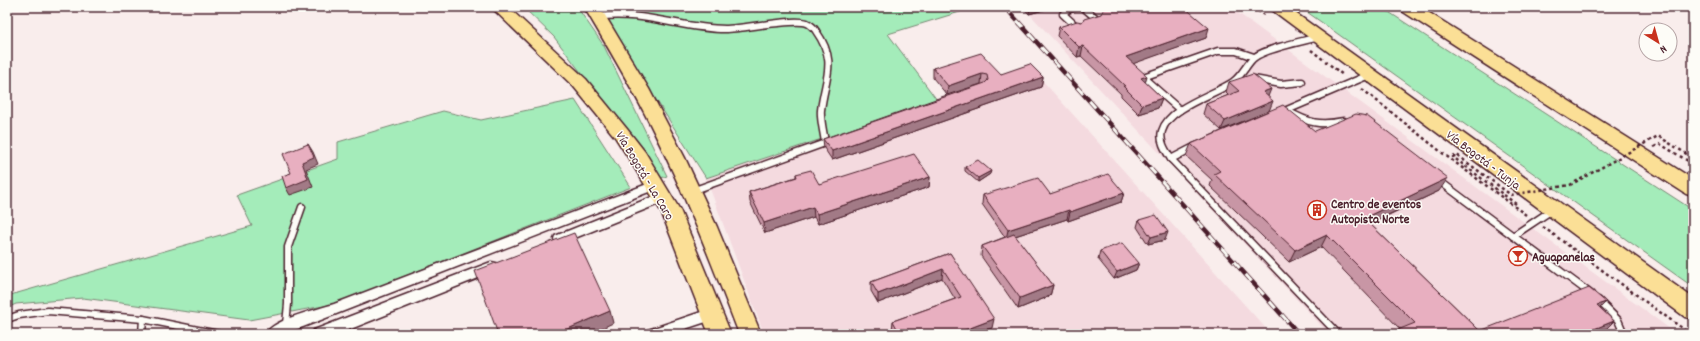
<svg xmlns="http://www.w3.org/2000/svg" width="1700" height="341" font-family="Dekko,sans-serif">
<style>
.built{fill:#f4dadf}
.green{fill:#a4ecba;stroke:#778672}
.lines{fill:none;stroke-linecap:round;stroke-linejoin:round}
.service-casing{stroke:#4a1f2b;stroke-width:9}
.minor-casing{stroke:#4a1f2b;stroke-width:3}
.primary-casing{stroke:#4a1f2b;stroke-width:3}
.trunk-casing{stroke:#4a1f2b;stroke-width:3}
.path{stroke:#4a1f2b;stroke-width:2.5;stroke-dasharray:3 3;stroke-linecap:butt}
.service{stroke:#fdfcf7;stroke-width:6}
.minor{fill:#fdfcf7;fill-rule:evenodd}
.primary{fill:#fbdf96;fill-rule:evenodd}
.trunk{fill:#fbdf96;fill-rule:evenodd}
.rail-casing{stroke:#4a1f2b;stroke-width:4.5}
.rail{stroke:#fdfcf7;stroke-width:3;stroke-dasharray:9;stroke-linecap:butt}
.path-bridge{stroke:#4a1f2b;stroke-width:2.5;stroke-dasharray:3 3;stroke-linecap:butt}
.wall{fill:#c896a5;stroke:#4a1f2b}
.shaded-wall{fill:#a27a86;stroke:#4a1f2b}
.building{fill:#e8afc0;stroke:#4a1f2b}
.labels{text-anchor:middle;stroke-width:3;stroke-linejoin:round;paint-order:stroke}
.street-label{font-size:13px;fill:#4a1f2b;stroke:#fdfcf7}
.poi-label{font-size:13px;font-weight:bold;fill:#4a1f2b;stroke:#fdfcf7;text-anchor:start}
</style>
<rect width="100%" height="100%" fill="#f9edec"/>
<filter id="ink" filterUnits="userSpaceOnUse"><feTurbulence type="fractalNoise" baseFrequency=".025" numOctaves="2"/><feDisplacementMap in="SourceGraphic" scale="8" xChannelSelector="R" yChannelSelector="G"/><feConvolveMatrix kernelMatrix="1 2 1 2 8 2 1 2 1" color-interpolation-filters="sRGB"/></filter>
<g filter="url(#ink)">
<!-- built -->
<g class="built">
<path d="M1023,7h207l447,327h-348z"/>
<path d="M1032,69l239,265h-507l-58,-156z"/>
</g>
<!-- green -->
<g class="green">
<path d="M523,7h54l27,39 63,130 -6,2 -107,-141z"/>
<path d="M597,7h379l-88,27 49,66 -231,78z"/>
<path d="M1300,7h81l312,203v77z"/>
<path d="M575,100l56,87 -297,117 -85,16 -166,-22 -67,6 -9,4v-12l245,-70 -15,-31 101,-36v-17l105,-31 38,9z"/>
</g>
<g class="lines">
<!-- service casing -->
<g class="service-casing">
<g id="service">
<path d="M1076,7l-9,3 -4,4 15,14"/>
<path d="M1083,7l14,12"/>
<path d="M598,17c42,-7 85,12 127,12 18,0 69,-11 82,-6 3,1 8,6 9,8 22,31 9,46 5,79 -1,10 3,23 4,33l-133,48"/>
<path d="M1254,79l27,5 21,-2"/>
<path d="M1180,110l-34,-30v-4l72,-25h18l18,6"/>
<path d="M1287,111c22,12 32,15 57,10"/>
<path d="M1280,113l89,-38"/>
<path d="M1196,146l-25,13 167,175"/>
<path d="M1171,159c-5,-8 -12,-18 -9,-28 7,-24 52,-36 71,-49 10,-7 15,-21 22,-25 12,-9 49,-16 64,-20"/>
<path d="M1438,180l153,114"/>
<path d="M1513,236l39,-26"/>
<path d="M1598,300l20,20 6,14"/>
<path d="M7,319l12,-4 29,-4 95,8 75,15"/>
<path d="M142,334l1,-15"/>
<path d="M285,334l3,-30v-57l14,-40"/>
</g>
</g>
<!-- minor casing -->
<g class="minor-casing">
<g id="minor">
<path d="M655,181l4,1 2,3 -2,3 -374,146h-19c7,-15 53,-25 68,-30z"/>
<path d="M662,193l4,2 2,3 -2,3 -101,41 -5,2 -5,-2 -1,-3 1,-3z"/>
<path d="M491,262l5,1 2,4 -2,4 -153,61 -7,2h-24l2,-4z"/>
<path d="M713,308l5,2 2,4 -2,4 -48,16h-24l2,-4z"/>
</g>
</g>
<!-- primary casing -->
<g class="primary-casing">
<g id="primary">
<path d="M491,7h17l78,72 41,50 18,23 35,58 51,124h-22l-48,-123 -30,-49 -16,-25 -41,-50z"/>
<path d="M584,7h16l49,82 36,69 32,69 44,107h-22c-27,-71 -55,-142 -89,-210 -20,-40 -43,-78 -66,-117z"/>
</g>
</g>
<!-- trunk casing -->
<g class="trunk-casing">
<g id="trunk">
<path d="M1268,7h19l406,291v21l-8,-2z"/>
<path d="M1400,7h20l273,172v17l-7,-2 -284,-183z"/>
</g>
</g>
<!-- path -->
<g class="path">
<path d="M1253,7l11,8"/>
<path d="M1311,50l32,25"/>
<path d="M1362,89l83,66 81,60"/>
<path d="M1654,147l6,-3 33,20"/>
<path d="M1543,227l147,107"/>
</g>
<!-- service -->
<use href="#service" class="service"/>
<!-- minor -->
<use href="#minor" class="minor"/>
<!-- primary -->
<use href="#primary" class="primary"/>
<!-- trunk -->
<use href="#trunk" class="trunk"/>
<!-- rail casing -->
<g class="rail-casing">
<path id="rail" d="M1005,7l294,327"/>
</g>
<!-- rail -->
<use href="#rail" class="rail"/>
<!-- path-bridge -->
<path class="path-bridge" d="M1516,204l-63,-47 4,-2 54,40 59,-10 88,-49 35,22"/>
</g>
<!-- wall -->
<g class="wall">
<path d="M1023,7h31l-25,7z"/>
<path d="M1187,10l19,28 -73,25 12,19 17,16 -4,10 -19,6 -18,-18v-2l-40,-38 -4,1 -20,-21 2,-9 23,-5 19,-8z"/>
<path d="M933,68l68,6 42,3 -2,10 -209,73 -8,-12 -1,-9 124,-44 -14,-17z"/>
<path d="M1229,82l39,14 1,15 170,80 -69,33 110,107 120,-23 14,13 -11,11 -4,2 -199,-5 -79,-82 -32,15 -79,-76 2,-6 -26,-24 5,-12 76,-33 -46,19 -18,-16 3,-10 23,-9 -3,-3z"/>
<path d="M965,167l25,7 -12,8 -13,-11z"/>
<path d="M796,174l23,10 111,-7 -1,10 -111,37 -4,-7 -49,16 -15,-31 -1,-10 47,-15z"/>
<path d="M1124,193l-3,9 -53,19 -1,-2 -52,17 38,49 -3,11 -32,13 -37,-53 1,-10 23,-9 -23,-33 1,-9 67,-1z"/>
<path d="M1139,220l26,20 -17,4 -11,-17z"/>
<path d="M1100,251l39,12 -3,7 -22,9 -16,-20z"/>
<path d="M950,253l42,75 -16,6h-82l-2,-4 1,-9 62,-22 -13,-21 -64,25 -7,-12v-9z"/>
</g>
<!-- shaded-wall -->
<g class="shaded-wall">
<path d="M1030,7h24l-25,7z"/>
<path d="M1184,7h5l-3,8z"/>
<path d="M1209,28l-3,10 -82,29 2,-10z"/>
<path d="M1083,46l-2,10 -4,1 2,-10z"/>
<path d="M982,74l-1,10 -34,11 1,-9z"/>
<path d="M1147,76l-3,10 -3,-8z"/>
<path d="M1043,77l-2,10 -209,73v-9z"/>
<path d="M1271,89l-4,10 -4,-7z"/>
<path d="M1162,98l-4,10 -19,6 3,-9z"/>
<path d="M1273,101l-4,10 -48,19 4,-9z"/>
<path d="M308,144l5,8 5,12 -12,5 7,18 -23,8 -4,-7 16,-26z"/>
<path d="M991,171l-1,3 -12,8v-4z"/>
<path d="M930,177l-1,10 -111,37 -1,-10z"/>
<path d="M1448,178l-9,13 -83,39 8,-12z"/>
<path d="M1124,193l-3,9 -53,19 2,-9z"/>
<path d="M813,207l1,10 -49,16 -1,-10z"/>
<path d="M1069,210l-2,9 -61,20 2,-9z"/>
<path d="M1168,232l-3,8 -17,4 3,-7z"/>
<path d="M1327,235l-6,12 -32,15 6,-12z"/>
<path d="M1139,263l-3,7 -22,9 3,-7z"/>
<path d="M943,269l-1,9 -64,25v-9z"/>
<path d="M1053,285l-3,11 -32,13 2,-11z"/>
<path d="M1606,302l-12,12 3,-9z"/>
<path d="M610,311l3,12 -24,11h-33z"/>
<path d="M994,319l-2,9 -16,6h-19v-1z"/>
<path d="M1614,321l-11,11 -4,2h-17z"/>
</g>
<!-- building -->
<g class="building">
<path d="M1111,7h74h-1l25,21 -83,29 21,19 -6,2 21,20 -20,7 -19,-19h2l-42,-40 -4,1 -20,-20 18,-6 5,1 2,-3 17,-5 3,-5z"/>
<path d="M981,53l20,21 29,-10 13,13 -211,74 -9,-12 162,-56 3,-3 -1,-5 -5,-1 -34,12 -15,-18z"/>
<path d="M1253,74l18,15 -8,3 10,9 -48,20 -19,-17 33,-13 -10,-9z"/>
<path d="M1283,105l32,26 41,-17 11,2 81,62 -84,40 116,113 109,-43 17,14 -9,3 17,16 -32,13h-194l27,-11 -88,-88 -32,15 -81,-76 6,-3 -29,-27z"/>
<path d="M308,144l6,13 -12,5 6,17 -22,9 -4,-12 9,-3 -8,-19z"/>
<path d="M914,154l16,23 -113,37 -4,-7 -49,16 -15,-31 48,-15 -1,-3 15,-4 8,14z"/>
<path d="M978,160l13,11 -13,7 -13,-11z"/>
<path d="M1108,174l16,19 -54,19 -1,-2 -61,20 -25,-35 55,-17 12,16z"/>
<path d="M1156,215l12,17 -17,5 -12,-17z"/>
<path d="M574,233l36,78 -54,23h-58l-23,-63z"/>
<path d="M1014,234l39,51 -33,13 -38,-52z"/>
<path d="M1122,243l17,20 -22,9 -17,-21z"/>
<path d="M950,253l44,66 -37,14 1,1h-58l-7,-13 68,-24 -18,-28 -65,25 -7,-12z"/>
</g>
</g>
<!-- icons -->
<defs>
<g id="building-ring" transform="scale(1)"><circle r="9.5" fill="#fdfcf7" stroke="#c8321e" stroke-width="1.5"/><path d="M-4-6H4V6H1V3H-1V6H-4ZM-2.5-4.3h1.7v1.8h-1.7ZM.8-4.3h1.7v1.8H.8ZM-2.5-1h1.7V.8h-1.7ZM.8-1h1.7V.8H.8Z" fill="#c8321e"/></g>
<g id="bar-ring" transform="scale(1)"><circle r="9.5" fill="#fdfcf7" stroke="#c8321e" stroke-width="1.5"/><path d="M-6-5H6L.8 .8V4.5H3.5V6h-7V4.5H-.8V.8Z" fill="#c8321e"/></g>
</defs>
<g fill-rule="evenodd">
<use href="#building-ring" x="1317" y="210"/>
<use href="#bar-ring" x="1518" y="256"/>
</g>
<g class="labels">
<!-- street labels -->
<g class="street-label">
<text transform="translate(1484 159) rotate(37)" y="5">Vía Bogotá - Tunja</text>
<text transform="translate(646 175) rotate(59)" y="5">Vía Bogotá - La Caro</text>
</g>
<!-- poi labels -->
<g class="poi-label">
<text x="1331" y="208">Centro de eventos<tspan x="1331" dy="15">Autopista Norte</tspan></text>
<text x="1532" y="261">Aguapanelas</text>
</g>
</g>
<!-- margin -->
<rect width="1700" height="341" fill="none" stroke="#fdfcf7" stroke-width="24"/>
<rect x="12" y="12" width="1676" height="317" fill="none" stroke="#4a1f2b" stroke-width="1.5" filter="url(#ink)"/>
<!-- north arrow -->
<g transform="translate(1658 42) rotate(143)"><circle r="19" fill="#fdfcf7" stroke="#b5a4a5"/>
<path d="M0-3L7 15L0 10L-7 15Z" fill="#c8321e"/>
<text y="-6" font-size="11" font-weight="bold" text-anchor="middle" fill="#4a1f2b">N</text>
</g>
</svg>
